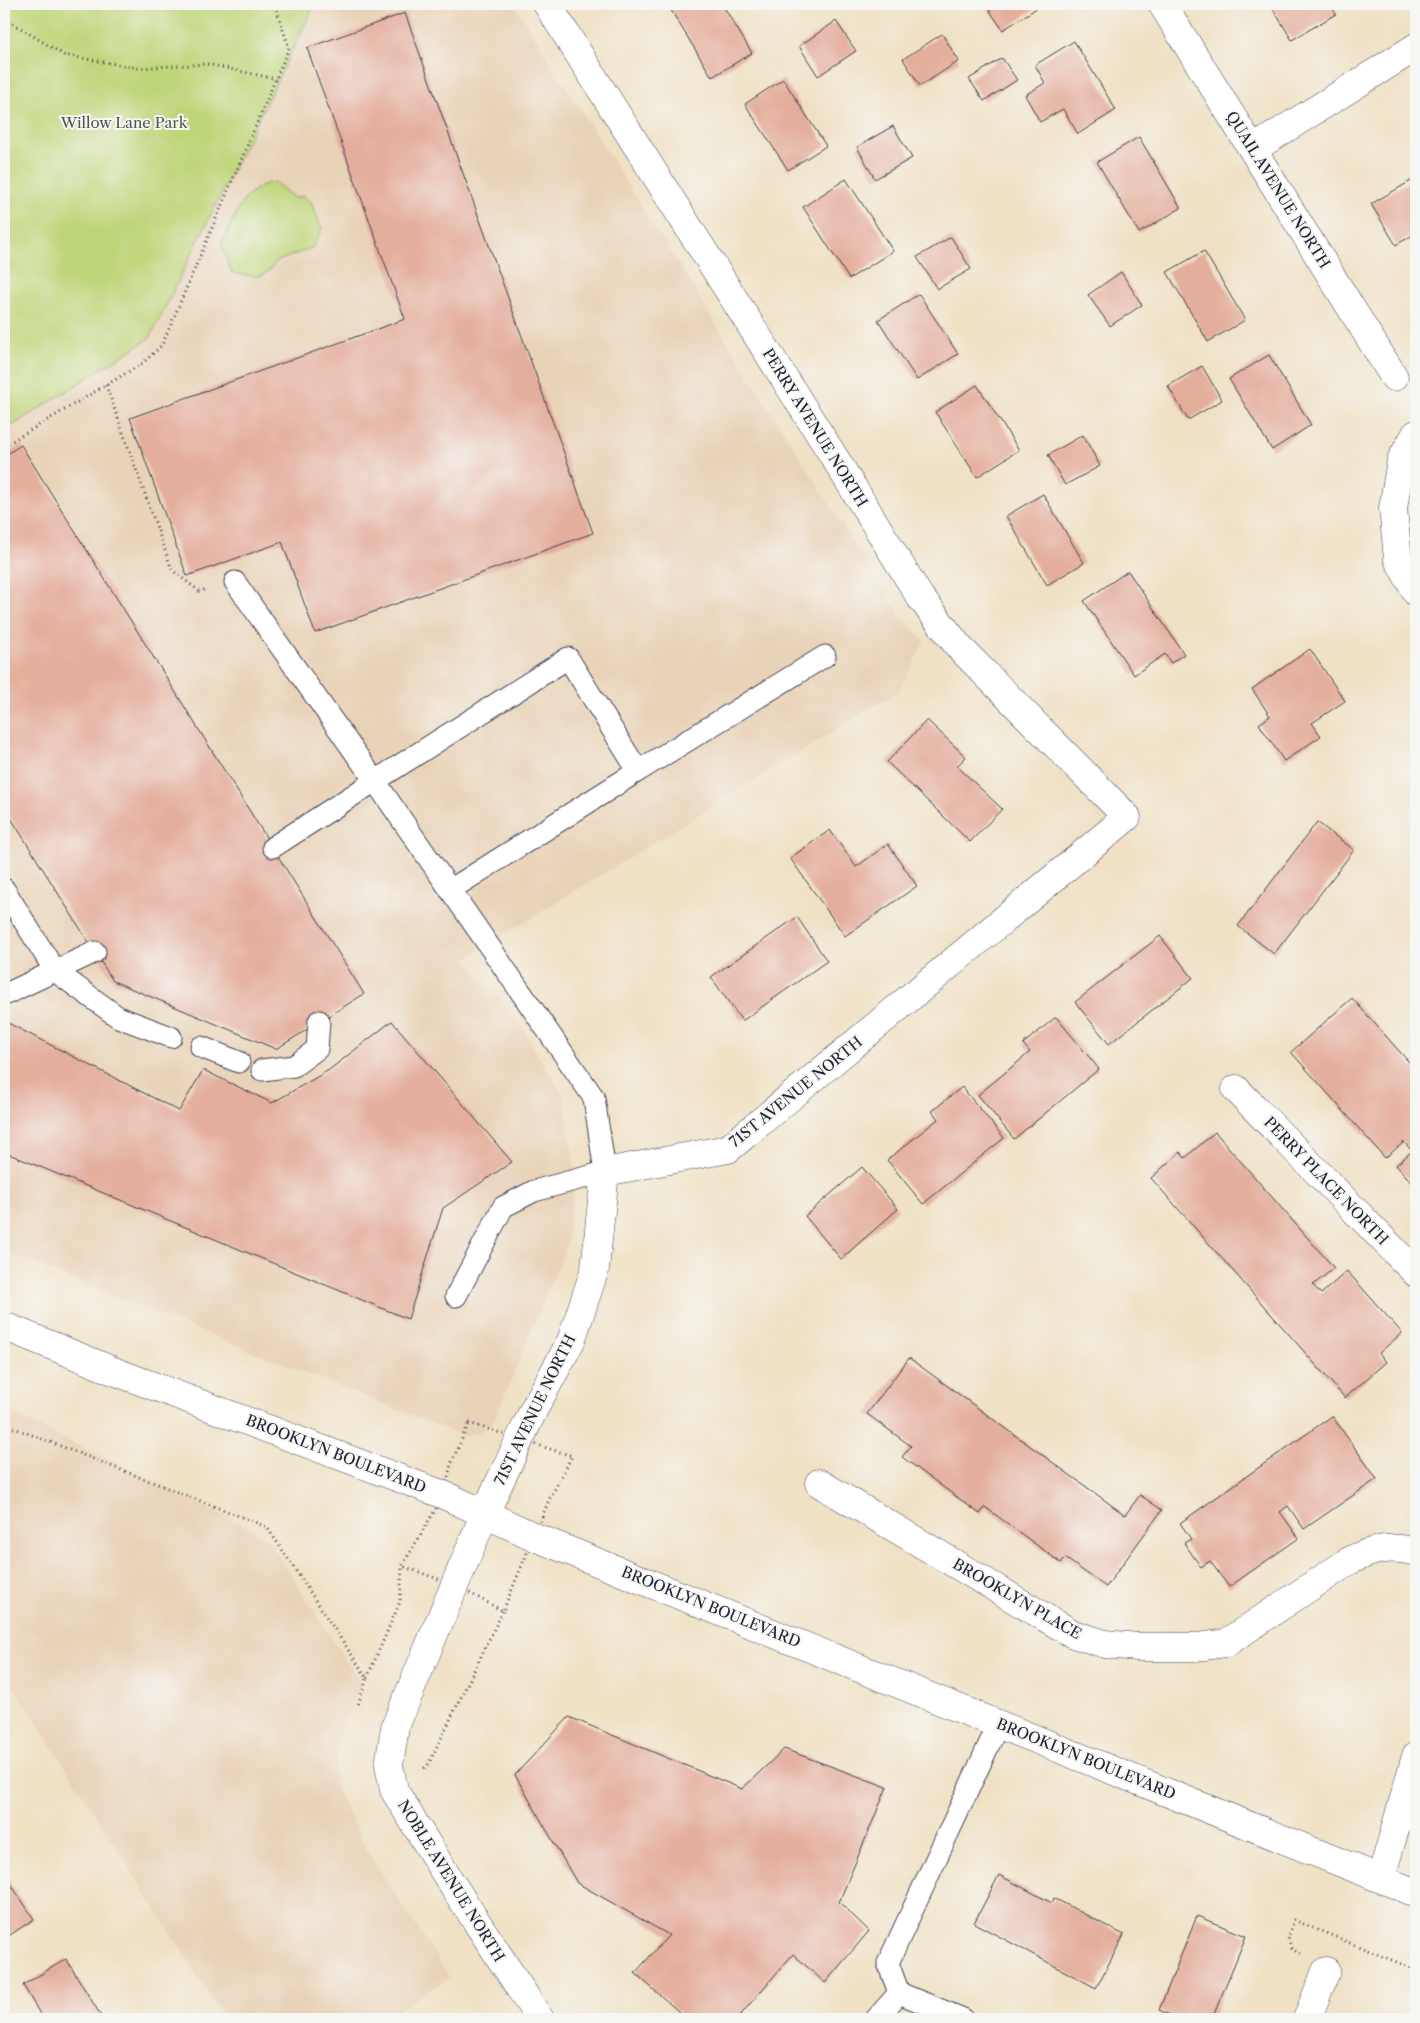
<svg xmlns="http://www.w3.org/2000/svg" width="1420" height="2023" font-family="'Libre Caslon Text',serif">
<style>
.built{fill:#e9d3b8}
.green{fill:#bfd579;stroke:#707c5a}
.building{fill:#e4ae9c}
.lines{fill:none;stroke-linecap:round;stroke-linejoin:round}
.service-casing{stroke:#413f50;stroke-width:23}
.minor-casing{stroke:#413f50;stroke-width:29}
.tertiary-casing{stroke:#413f50;stroke-width:29}
.secondary-casing{stroke:#413f50;stroke-width:29}
.path{stroke:#413f50;stroke-width:3;stroke-dasharray:1 4;stroke-linecap:butt}
.service{stroke:#fff;stroke-width:21}
.minor{stroke:#fff;stroke-width:28}
.tertiary{stroke:#fff;stroke-width:28}
.secondary{stroke:#fff;stroke-width:28}
.labels{text-anchor:middle;stroke-width:4;stroke-linejoin:round;paint-order:stroke}
.park-label{font-size:15px;fill:#51584e;stroke:#f6f6f2}
.street-label{font-size:15px;fill:#22223b;stroke:#f6f6f2}
</style>
<rect width="100%" height="100%" fill="#f6f6f2"/>
<filter id="ink" filterUnits="userSpaceOnUse"><feTurbulence type="fractalNoise" baseFrequency=".02" numOctaves="2"/><feDisplacementMap in="SourceGraphic" scale="10" xChannelSelector="R" yChannelSelector="G"/><feConvolveMatrix kernelMatrix="1 2 1 2 8 2 1 2 1" color-interpolation-filters="sRGB"/></filter>
<filter id="wash" filterUnits="userSpaceOnUse"><feTurbulence type="fractalNoise" baseFrequency=".0096" numOctaves="4" result="noise"/><feDisplacementMap in="SourceGraphic" scale="20" xChannelSelector="R" yChannelSelector="G"/><feGaussianBlur stdDeviation="1.12" result="paint"/><feColorMatrix in="noise" values="0 0 0 0 0 0 0 0 0 0 0 0 0 0 0 0 0 1.4 0 .05"/><feComposite in="paint" operator="in"/></filter>
<g filter="url(#wash)">
<rect width="100%" height="100%" fill="#f0e1c5"/>
<!-- built -->
<g class="built">
<path d="M315,4h199l388,615 23,21 -26,51 -434,268 48,55 50,81 13,81 -9,68 -73,177 -15,12 -16,3 -459,-184v-821l146,-93z"/>
<path d="M4,1410l247,118 20,16 91,141 -21,42 -7,57 33,67 83,127 -68,41h-157l-221,-349z"/>
</g>
<!-- green -->
<g class="green">
<path d="M4,4h311l-165,334 -146,93z"/>
<path d="M275,182l19,16 9,-2 8,6 11,27 -10,19 -37,14c-9,20 -25,13 -43,11l-11,-28c13,-26 21,-59 54,-63z"/>
</g>
<g id="blocks">
<!-- building -->
<g class="building">
<path d="M674,4h48l30,49 -40,24 -43,-70z"/>
<path d="M985,4h58l-40,26z"/>
<path d="M1270,4h60l6,10 -44,26z"/>
<path d="M405,13l188,520 -278,100 -33,-91 -95,34 -57,-158 275,-99 -98,-271z"/>
<path d="M836,21l20,30 -38,25 -19,-30z"/>
<path d="M942,34l17,27 -39,25 -17,-27z"/>
<path d="M1074,41l42,69 -38,24 -15,-25 -23,13 -15,-27 20,-12 -10,-18z"/>
<path d="M1002,58l15,22 -33,21 -15,-22z"/>
<path d="M783,79l43,67 -38,24 -43,-66z"/>
<path d="M893,126l19,32 -37,21 -18,-32z"/>
<path d="M1139,137l42,71 -42,25 -42,-71z"/>
<path d="M1416,178v55l-20,12 -25,-41z"/>
<path d="M846,179l47,72 -44,28 -46,-72z"/>
<path d="M951,237l20,32 -34,20 -20,-32z"/>
<path d="M1204,251l41,69 -37,22 -41,-70z"/>
<path d="M1121,272l21,33 -32,21 -22,-31z"/>
<path d="M919,294l39,60 -41,26 -39,-60z"/>
<path d="M1269,355l42,70 -39,25 -43,-71z"/>
<path d="M1202,366l20,34 -34,20 -20,-34z"/>
<path d="M977,385l42,65 -42,27 -42,-65z"/>
<path d="M1083,435l17,31 -35,19 -17,-30z"/>
<path d="M21,445l343,549 -88,55 -163,-68 -109,-174v-351z"/>
<path d="M1043,494l41,69 -37,22 -41,-69z"/>
<path d="M1128,571l56,83 -13,9 -6,-9 -31,21 -50,-74z"/>
<path d="M1310,649l35,52 -33,22 9,13 -37,25 -25,-37 11,-8 -18,-27z"/>
<path d="M927,720l39,37 -9,9 45,43 -32,33 -83,-80z"/>
<path d="M1317,822l37,28 -80,104 -36,-28z"/>
<path d="M830,830l26,37 32,-23 29,42 -72,50 -55,-78z"/>
<path d="M797,917l30,44 -85,60 -31,-44z"/>
<path d="M1160,936l33,42 -84,66 -34,-42z"/>
<path d="M1352,998l64,72v117l-20,-22 16,-14 -8,-9 -19,16 -94,-106z"/>
<path d="M1056,1017l43,52 -85,70 -36,-44 52,-43 -7,-8z"/>
<path d="M392,1021l120,141 -69,46 -35,111 -404,-167v-121l4,-8 171,88 24,-41 69,33 57,-33z"/>
<path d="M962,1087l42,51 -81,66 -36,-44 51,-41 -6,-8z"/>
<path d="M1215,1132l119,136 -21,17 8,9 26,-23 55,62 -23,20 7,9 -41,36 -194,-220 29,-26 5,6z"/>
<path d="M862,1167l36,42 -57,50 -36,-43z"/>
<path d="M909,1358l216,157 15,-20 22,15 -56,77 -41,-29 -4,5 -76,-56 -5,7 -78,-57 9,-11 -44,-32z"/>
<path d="M1332,1416l45,63 -73,50 -16,-23 -8,6 19,26 -70,49 -19,-26 -9,6 -17,-24 7,-4 -11,-16z"/>
<path d="M569,1717l173,72 42,-40 103,38 -48,115 30,29 -44,52 -32,-29 -56,65h-50l-52,-46 34,-38 -92,-52 -62,-108z"/>
<path d="M4,1874l30,45 -30,20z"/>
<path d="M999,1875l53,28 2,-5 70,37 -28,53 -122,-65z"/>
<path d="M1197,1916l49,20 -34,83h-43l1,-4 -11,-5z"/>
<path d="M66,1959l37,60h-60l-20,-34z"/>
</g>
</g>
</g>
<g filter="url(#ink)">
<use href="#blocks" fill-opacity="0" stroke="#413f50" stroke-width="1"/>
<g class="lines">
<!-- service casing -->
<g class="service-casing">
<g id="service">
<path d="M235,582l140,199 -102,66"/>
<path d="M638,771l187,-115"/>
<path d="M4,889l51,82 63,46 53,20"/>
<path d="M450,890l188,-119 -70,-113 -193,123 219,317 11,74 -71,19 -31,16 -47,89"/>
<path d="M4,995l91,-43"/>
<path d="M201,1047l38,15"/>
<path d="M262,1070l32,-4 23,-17 2,-28"/>
<path d="M876,2019l23,-26"/>
<path d="M963,2019l-64,-26 -11,-30 111,-240"/>
</g>
</g>
<!-- minor casing -->
<g class="minor-casing">
<g id="minor">
<path d="M1162,4l232,373"/>
<path d="M1253,149l163,-102"/>
<path d="M1416,434l-15,26 -8,48 5,51 18,33"/>
<path d="M1236,1089l180,184"/>
<path d="M819,1483l254,151 32,10 33,3h60l28,-4 123,-82c24,-12 42,-16 67,-9"/>
<path d="M485,1513l49,-104 37,-68 24,-72 10,-97 123,-23 399,-332 -168,-170 -39,-50 -84,-137 -289,-456"/>
<path d="M1381,1878l35,-122"/>
<path d="M1307,2019l19,-48"/>
</g>
</g>
<!-- tertiary casing -->
<g class="tertiary-casing">
<path id="tertiary" d="M485,1513l-90,214 -6,38 5,25 54,88 92,141"/>
</g>
<!-- secondary casing -->
<g class="secondary-casing">
<path id="secondary" d="M4,1326l112,46 328,123 91,42 881,356"/>
</g>
<!-- path -->
<g class="path">
<path d="M4,18l60,37 74,13 69,-4 69,15"/>
<path d="M106,385l66,185 27,21 9,-2"/>
<path d="M4,446l139,-83 19,-18 127,-297 -14,-44"/>
<path d="M469,1423l103,33 -23,44 -46,111 -48,-26 -53,-19 42,-71 7,-31z"/>
<path d="M4,1424l263,103 100,151 -9,27"/>
<path d="M367,1678l33,-76 2,-36"/>
<path d="M424,1768l4,-3 75,-154"/>
<path d="M1300,1954l-9,-6 -3,-11 6,-17 122,50"/>
</g>
<!-- service -->
<use href="#service" class="service"/>
<!-- minor -->
<use href="#minor" class="minor"/>
<!-- tertiary -->
<use href="#tertiary" class="tertiary"/>
<!-- secondary -->
<use href="#secondary" class="secondary"/>
</g>
</g>
<g class="labels">
<!-- park labels -->
<g class="park-label">
<text x="124" y="128">Willow Lane Park</text>
</g>
<!-- street labels -->
<g class="street-label">
<text transform="translate(1278 190) rotate(58)" y="5">QUAIL AVENUE NORTH</text>
<text transform="translate(815 428) rotate(58)" y="5">PERRY AVENUE NORTH</text>
<text transform="translate(796 1092) rotate(-39)" y="5">71ST AVENUE NORTH</text>
<text transform="translate(1326 1181) rotate(46)" y="5">PERRY PLACE NORTH</text>
<text transform="translate(535 1410) rotate(-64)" y="5">71ST AVENUE NORTH</text>
<text transform="translate(336 1454) rotate(21)" y="5">BROOKLYN BOULEVARD</text>
<text transform="translate(1017 1599) rotate(30)" y="5">BROOKLYN PLACE</text>
<text transform="translate(711 1607) rotate(22)" y="5">BROOKLYN BOULEVARD</text>
<text transform="translate(1086 1759) rotate(22)" y="5">BROOKLYN BOULEVARD</text>
<text transform="translate(451 1881) rotate(58)" y="5">NOBLE AVENUE NORTH</text>
</g>
</g>
<!-- margin -->
<rect width="1420" height="2023" fill="none" stroke="#f6f6f2" stroke-width="20"/>
</svg>
